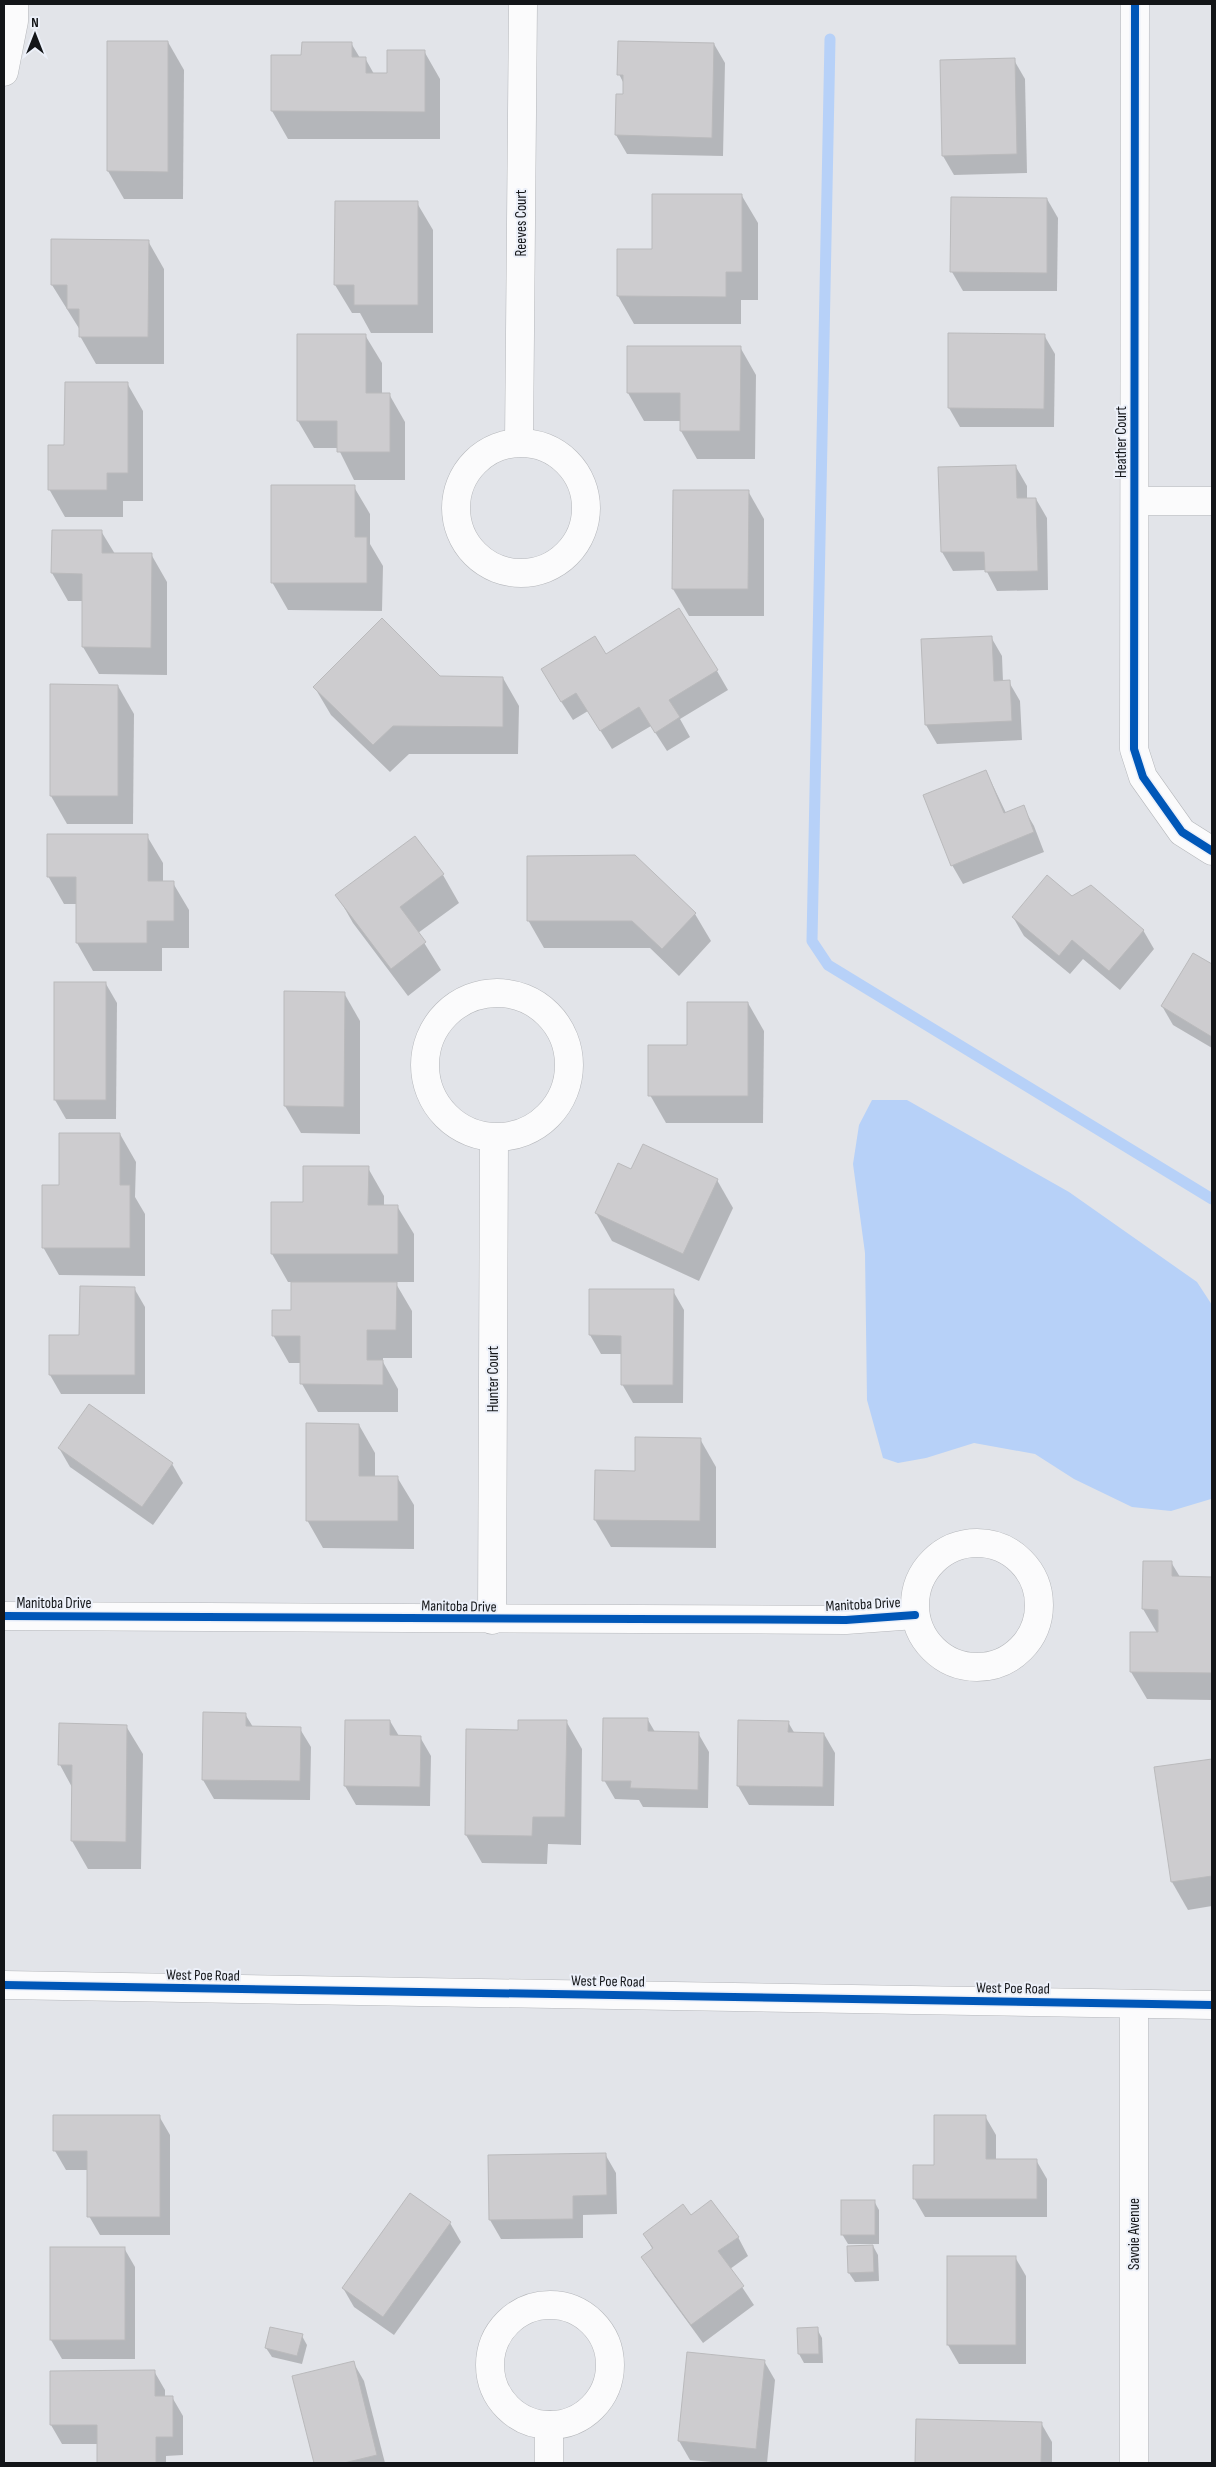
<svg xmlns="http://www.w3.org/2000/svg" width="1216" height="2467" font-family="'Sofia Sans Condensed',sans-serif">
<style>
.water{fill:#b7d1f8}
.shadow{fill:#0003}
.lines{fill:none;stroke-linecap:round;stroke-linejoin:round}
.stream{stroke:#b7d1f8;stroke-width:11}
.building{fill:#cdcccf;stroke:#bababc}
.minor-casing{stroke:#b5b7bb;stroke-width:29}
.minor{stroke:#fbfbfc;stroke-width:28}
.cycleway-casing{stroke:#ecf0f9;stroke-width:11}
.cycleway{stroke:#0057b8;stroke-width:8}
.labels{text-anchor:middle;stroke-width:4;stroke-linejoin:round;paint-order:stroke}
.street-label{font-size:15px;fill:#131518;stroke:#ecf0f9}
</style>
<rect width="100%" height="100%" fill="#e2e4e9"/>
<!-- water -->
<path class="water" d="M872,1100h35l162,92 128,90 15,23 -1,194 -40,12 -39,-4 -58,-28 -39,-25 -61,-11 -48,15 -28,5 -15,-5 -16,-58 -2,-147 -12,-89 6,-39z"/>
<!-- shadow -->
<g class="shadow">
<path d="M168,42l16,28 -1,129h-59l-16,-28z"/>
<path d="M351,43l9,15h5l9,16h14l36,-23 16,28v60h-152l-16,-28 30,-55z"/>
<path d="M714,44l11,19 -2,93 -96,-2 -11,-19 8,-40v-11l-5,-10z"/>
<path d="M1014,60l11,19 2,94 -73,2 -11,-19z"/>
<path d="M742,196l16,27v77h-17v24h-107l-16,-28 35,-46z"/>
<path d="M1047,199l11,19 -1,73h-94l-11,-19z"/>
<path d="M417,203l16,27v103h-62l-11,-20h-8l-17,-28z"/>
<path d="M148,241l16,28v95h-68l-16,-28v-6l-28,-45z"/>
<path d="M365,335l17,28v31h7l16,28v58h-51l-16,-32h-24l-16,-27z"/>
<path d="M1044,335l11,19 -1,73h-94l-11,-19z"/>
<path d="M740,347l16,28 -1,84h-58l-16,-28v-10h-37l-16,-28z"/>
<path d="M127,383l16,28v90h-20v16h-58l-16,-28 16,-43z"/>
<path d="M1016,467l11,19v13h9l11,19 1,72 -51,1 -11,-21 -33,1 -11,-19z"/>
<path d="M354,487l16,27v30l13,22 -1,45 -94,-1 -16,-28z"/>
<path d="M748,491l16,28v97h-75l-16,-27z"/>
<path d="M53,531h48l14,23h36l16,28v93l-68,-1 -16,-27v-46h-15l-16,-28z"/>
<path d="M991,637l11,19 1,26h6l11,19 2,39 -85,4 -11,-19 -4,-85z"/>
<path d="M605,656l112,15 11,19 -48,29 10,18 -23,14 -16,-25 -39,23 -24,-38 -15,9 -20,-31z"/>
<path d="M439,677l64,1 16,28 -1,48h-109l-19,18 -59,-57 -16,-27z"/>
<path d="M118,686l16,28 -1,110h-66l-16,-28z"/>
<path d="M986,771l20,42 17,-6 11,19 10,26 -81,32 -11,-19z"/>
<path d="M147,836l16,27v20h10l16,27v38h-27v23h-69l-16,-28v-39h-13l-16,-28z"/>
<path d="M443,875l16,28 -41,30 23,37 -33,26 -55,-73 -16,-28z"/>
<path d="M1072,898l71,32 11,19 -34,41 -37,-31 -13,15 -46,-38 -11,-19z"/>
<path d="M695,914l16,27 -32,35 -29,-28h-106l-16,-28z"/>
<path d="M1194,954l18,11v83l-39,-23 -11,-19z"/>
<path d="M106,984l11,19 -1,116h-50l-11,-19z"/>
<path d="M344,993l16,28v113l-59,-1 -16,-27z"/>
<path d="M748,1003l16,28 -1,92h-97l-16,-28z"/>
<path d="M120,1134l16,28 -1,35 10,17v62l-86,-1 -16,-28 17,-61z"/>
<path d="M368,1168l16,28v10h13l17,28v48h-19l17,29v47h-29v4l15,27v23h-80l-16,-28v-21h-13l-16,-28 19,-24v-29h-4l-16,-28 32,-51z"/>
<path d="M632,1171l85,9 16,28 -34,73 -87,-40 -16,-28z"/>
<path d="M134,1288l11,19v87h-84l-11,-19 30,-39z"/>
<path d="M673,1291l11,19 -1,93h-50l-11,-19v-30h-21l-11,-19z"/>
<path d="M89,1406l83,58 11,19 -30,42 -83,-58 -11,-19z"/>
<path d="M359,1425l16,28v24h22l17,28v44l-91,-1 -16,-28z"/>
<path d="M700,1439l16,28v81l-105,-1 -16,-27 42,-48z"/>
<path d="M1144,1562h27l9,15 32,1v122l-65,-1 -16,-27 26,-39 -14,-24z"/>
<path d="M245,1714l8,13 47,2 11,18 -1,53 -96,-1 -11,-19z"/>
<path d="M648,1720l7,12 43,1 11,19 -1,56 -65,-1 -4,-7 -24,-1 -11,-19z"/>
<path d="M390,1721l9,15 21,1 11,19 -1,50 -74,-1 -11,-19z"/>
<path d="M566,1721l16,28 -1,96 -33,-1 -1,20 -65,-1 -16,-28 1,-105 53,1z"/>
<path d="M788,1722l7,12h29l11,19 -1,53 -85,-1 -11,-19z"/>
<path d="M126,1726l17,28 -2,115h-53l-16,-28 1,-52 -13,-24z"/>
<path d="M1212,1760v146l-24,4 -16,-28 -17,-114z"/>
<path d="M159,2116l11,19v100h-70l-11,-19v-46h-23l-11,-19z"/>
<path d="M985,2116l11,19v25h40l11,19v38h-122l-11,-19 21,-32z"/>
<path d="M605,2154l11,19 1,41 -34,1v23l-82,1 -11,-19 -1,-64z"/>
<path d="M874,2201l5,9v34h-31l-6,-10z"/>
<path d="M691,2217l47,20 10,19 -18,13 24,36 -51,38 -49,-67 -11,-18 10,-8 -9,-16z"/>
<path d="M450,2223l11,19 -67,93 -40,-28 -11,-19z"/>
<path d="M873,2246l5,9 1,26 -24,1 -6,-9z"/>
<path d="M124,2248l11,19v92h-73l-11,-19z"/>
<path d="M948,2257h67l11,19v88h-67l-11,-19z"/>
<path d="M798,2329h19l5,9 1,25h-19l-5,-9z"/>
<path d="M302,2336l5,9 -5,19 -30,-7 -6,-9z"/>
<path d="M764,2361l11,19 -8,83h-44l-33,-3 -11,-19z"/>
<path d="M353,2362l11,19 21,82h-70l-22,-86z"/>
<path d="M154,2371l11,19v7h7l11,19v39l-17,1v7h-68v-19h-36l-11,-19z"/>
<path d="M917,2421l124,2 11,19v21h-136z"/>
</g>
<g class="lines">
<!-- stream -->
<path class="stream" d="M830,39l-18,902 16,24 384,234"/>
</g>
<!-- building -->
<g class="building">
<path d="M107,41h61v131l-61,-1z"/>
<path d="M618,41l96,2 -2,95 -97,-3 1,-41h7v-19h-6z"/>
<path d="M302,42h50v15h14v16h21v-23h38v62l-154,-1v-56h30z"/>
<path d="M1015,58l2,96 -75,2 -2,-96z"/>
<path d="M652,194h90v78h-16v25l-109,-1v-47h35z"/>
<path d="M951,197l96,1v75l-97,-1z"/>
<path d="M335,201h83v104h-64v-20h-20z"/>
<path d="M51,239l98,1 -1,97h-69v-28h-12v-24h-16z"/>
<path d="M948,333l97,1 -1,75 -96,-1z"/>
<path d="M297,334h69v59h24v59h-53v-31h-40z"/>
<path d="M627,346h114l-1,85h-60v-38h-53z"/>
<path d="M65,382h63v91h-21v17h-59v-45h16z"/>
<path d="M1016,465l1,33h19l2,73 -53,1 -1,-20h-43l-3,-85z"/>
<path d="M271,485h84v52h12v46h-96z"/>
<path d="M673,490h76l-1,99h-76z"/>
<path d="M52,530h50v23h50l-1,95 -69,-1v-73l-31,-1z"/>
<path d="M679,608l39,62 -49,30 11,17 -25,16 -16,-26 -39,24 -24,-38 -15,9 -20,-33 54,-33 11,18z"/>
<path d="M382,618l58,58 63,1v50l-110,-1 -20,19 -60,-58z"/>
<path d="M992,636l2,45 16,-1 2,41 -87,4 -4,-86z"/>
<path d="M50,684l68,1v111h-68z"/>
<path d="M986,770l18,43 20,-8 10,27 -83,34 -28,-71z"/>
<path d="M47,834h101v47h26v40h-27v22h-71v-66h-29z"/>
<path d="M415,836l29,38 -44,33 26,35 -35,27 -56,-74z"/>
<path d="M635,855l61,58 -34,36 -30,-28h-105v-65z"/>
<path d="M1047,875l25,21 19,-11 53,45 -35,41 -37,-31 -13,16 -47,-39z"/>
<path d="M1193,953l19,11v73l-51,-31z"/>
<rect x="54" y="982" width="52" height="118"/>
<path d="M284,991l61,1 -1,115 -60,-1z"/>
<path d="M687,1002h61v94h-100v-51h39z"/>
<path d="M59,1133h61v52h10v63h-88v-63h17z"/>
<path d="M643,1144l75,35 -35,75 -88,-41 23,-50 13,6z"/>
<path d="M303,1166h66l-1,39h30v49h-127v-52h32z"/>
<path d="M291,1282h106l-1,48h-29v30h16v25l-83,-1v-48h-28v-26h19z"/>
<path d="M80,1286l55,1v88h-86v-40h30z"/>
<path d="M589,1289h85l-1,96h-52v-49l-32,-1z"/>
<path d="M89,1404l84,59 -31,44 -84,-59z"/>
<path d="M306,1423l53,1v52h39v45h-92z"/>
<path d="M635,1437l66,1 -1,83 -106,-1 1,-50 40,1z"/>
<path d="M1143,1561h29v15l40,1v96l-82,-1v-40h28v-22l-16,-1z"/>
<path d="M203,1712l43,1v13l55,1 -1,54 -98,-1z"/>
<path d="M603,1718h45v13l51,1 -1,58 -68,-2 1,-7h-29z"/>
<path d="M345,1720h45v15l31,1 -1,51 -76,-1z"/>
<path d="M518,1720h49l-2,97h-32l-1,19 -67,-1 1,-106 52,1z"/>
<path d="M738,1720l51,1 -1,11 36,1 -1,54 -86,-1z"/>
<path d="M59,1723l68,2 -1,117 -55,-1 1,-76h-14z"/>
<path d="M1212,1759v117l-41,6 -17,-115z"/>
<path d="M53,2115h107v102h-73v-66h-34z"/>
<path d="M934,2115h52v44h51v40h-124v-34h21z"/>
<path d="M606,2153l1,42 -34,1v23l-84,1 -1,-65z"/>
<path d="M410,2193l41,29 -68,95 -41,-29z"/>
<path d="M711,2200l28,37 -21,14 26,35 -53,39 -50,-68 12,-9 -10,-14 40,-30 8,11z"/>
<rect x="841" y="2200" width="34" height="35"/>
<path d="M873,2245l1,27 -26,1 -1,-27z"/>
<rect x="50" y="2247" width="75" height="93"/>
<rect x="947" y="2256" width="69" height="89"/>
<path d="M270,2327l33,7 -6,22 -32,-8z"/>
<path d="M818,2327l1,27h-21l-1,-26z"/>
<path d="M687,2352l78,8 -9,89 -78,-8z"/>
<path d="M354,2361l23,94 -33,8h-30l-22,-87z"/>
<path d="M155,2370v26h18v41h-17v26h-59v-38h-47v-54z"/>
<path d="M916,2419l126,3 -1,41h-126z"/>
</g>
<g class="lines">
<!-- minor casing -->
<g class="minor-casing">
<g id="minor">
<path d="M1135,4l-1,745 9,28 39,55 30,19"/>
<path d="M4,72l10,-51v-17"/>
<path d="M519,442l4,-438"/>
<circle cx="521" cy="508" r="65"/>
<path d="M1135,501h77"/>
<circle cx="497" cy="1065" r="72"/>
<circle cx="977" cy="1605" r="62"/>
<path d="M4,1616l842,4 69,-5"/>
<path d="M492,1620l2,-482"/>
<path d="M4,1985l1208,20"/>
<path d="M1134,2004v459"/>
<circle cx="550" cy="2365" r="60"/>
<path d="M549,2425v38"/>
</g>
</g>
<!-- minor -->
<use href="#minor" class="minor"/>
<!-- cycleway casing -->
<g class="cycleway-casing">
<g id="cycleway">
<path d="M1135,4l-1,745 9,28 39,55 30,19"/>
<path d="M4,1616l842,4 69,-5"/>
<path d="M4,1985l1208,20"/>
</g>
</g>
<!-- cycleway -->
<use href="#cycleway" class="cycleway"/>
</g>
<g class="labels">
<!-- street labels -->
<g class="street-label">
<text transform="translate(521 223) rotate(-90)" y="5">Reeves Court</text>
<text transform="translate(1121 442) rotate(-90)" y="5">Heather Court</text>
<text transform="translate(493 1379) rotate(-90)" y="5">Hunter Court</text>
<text x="54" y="1608">Manitoba Drive</text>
<text transform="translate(863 1604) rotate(-3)" y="5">Manitoba Drive</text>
<text transform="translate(459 1606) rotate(1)" y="5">Manitoba Drive</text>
<text transform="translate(203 1975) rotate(1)" y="5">West Poe Road</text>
<text transform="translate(608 1981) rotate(1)" y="5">West Poe Road</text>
<text transform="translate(1013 1988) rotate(1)" y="5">West Poe Road</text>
<text transform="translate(1134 2234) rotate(-90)" y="5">Savoie Avenue</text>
</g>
</g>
<!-- border -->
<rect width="1216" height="2467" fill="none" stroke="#131518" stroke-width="10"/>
<!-- north arrow -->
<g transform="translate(35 35)" stroke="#ecf0f9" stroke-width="4" paint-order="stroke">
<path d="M0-4L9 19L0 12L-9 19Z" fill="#131518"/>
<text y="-8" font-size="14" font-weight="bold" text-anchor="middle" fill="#131518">N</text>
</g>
</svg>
